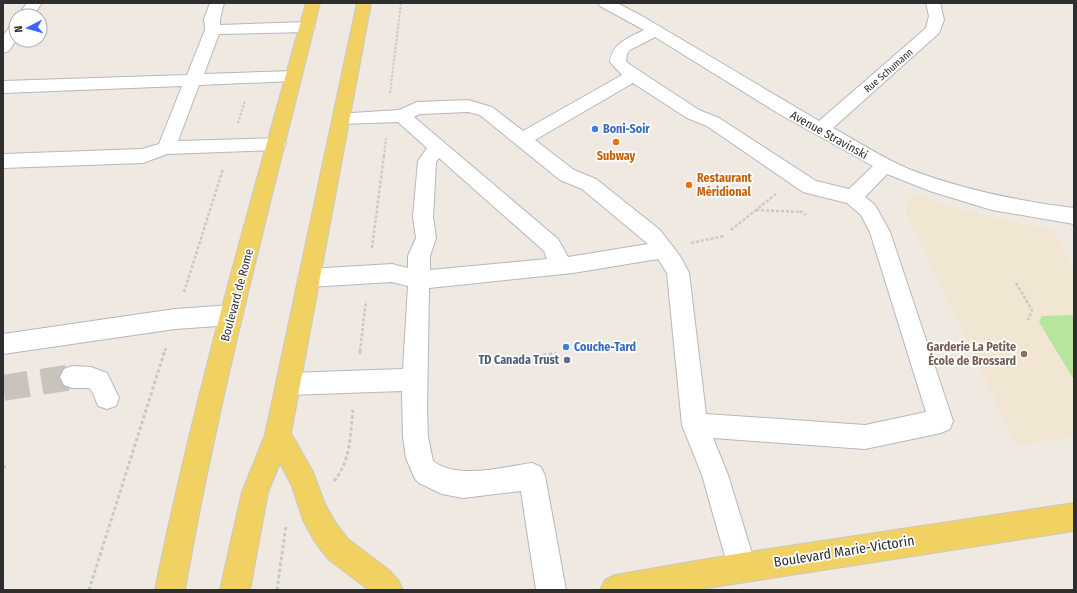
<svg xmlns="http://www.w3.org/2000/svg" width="1077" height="593" font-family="'Fira Sans Condensed',sans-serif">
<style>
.education{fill:#f0e6d1}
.green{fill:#b6e59e}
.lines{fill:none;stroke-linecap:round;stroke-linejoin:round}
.minor-tunnel{stroke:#c8c4bd;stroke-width:26;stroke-dasharray:26 13;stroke-linecap:butt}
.minor-casing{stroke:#b4b7c1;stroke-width:2}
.major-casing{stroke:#c9c9c9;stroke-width:2}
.path-far2{stroke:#c9c9c9;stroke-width:2;stroke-dasharray:2.5 1.5;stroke-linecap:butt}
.path-far1{stroke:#c9c9c9;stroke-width:2.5;stroke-dasharray:3 2;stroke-linecap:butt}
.path{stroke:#c9c9c9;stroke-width:3;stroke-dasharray:3.5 2.5;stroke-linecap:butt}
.minor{fill:#fff;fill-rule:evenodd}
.major{fill:#f2d163;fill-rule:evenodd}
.shop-dot{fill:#3f7fe0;stroke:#fff;stroke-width:1.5}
.food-dot{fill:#e8710a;stroke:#fff;stroke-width:1.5}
.education-dot{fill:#8d6e63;stroke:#fff;stroke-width:1.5}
.service-dot{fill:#5c6f8a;stroke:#fff;stroke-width:1.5}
.labels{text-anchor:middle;stroke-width:3.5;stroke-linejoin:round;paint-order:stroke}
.far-street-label{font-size:10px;fill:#2e2e2e;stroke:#fff}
.shop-label{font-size:12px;font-weight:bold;fill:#366cbe;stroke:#fff;text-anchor:start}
.street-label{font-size:12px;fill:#2e2e2e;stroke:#fff}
.food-label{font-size:12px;font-weight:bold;fill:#c56008;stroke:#fff}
.education-label{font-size:12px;font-weight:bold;fill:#785e54;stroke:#fff;text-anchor:end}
.service-label{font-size:12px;font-weight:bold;fill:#4e5e75;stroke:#fff;text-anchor:end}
.near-street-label{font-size:14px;fill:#2e2e2e;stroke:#fff}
</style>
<rect width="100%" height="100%" fill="#efe9e1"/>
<!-- education -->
<path class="education" d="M912,194l63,20 79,16 20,41v165l-56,10 -113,-235z"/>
<!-- green -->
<path class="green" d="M1074,315v65l-35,-58 3,-6z"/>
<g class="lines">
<!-- minor-tunnel -->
<path class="minor-tunnel" d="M3,388l69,-11"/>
<!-- minor casing -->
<g class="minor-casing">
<g id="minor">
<path d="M27,3h15l-9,13h-16z"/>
<path d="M210,3h14l-4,16v6l87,-3 6,2 2,3 -2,3 -6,2 -88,2 -15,40 90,-3 6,1 2,4 -2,4 -6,1 -95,4 -21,56 99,-3 6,1 3,5 -3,5 -6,1 -110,4 -24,9 -140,5v-14l139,-5 17,-5 23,-58 -179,7v-12l184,-6 18,-45 -1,-11z"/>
<path d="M598,3h19l25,13 177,105 107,-93 3,-12 -3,-13h14l4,17 -5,13 -106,95c26,14 51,31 78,42 53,20 107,31 163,38v16l-82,-14 -62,-19 -43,-17 -22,23 10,8 15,27 63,189 -3,8 -9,4 -76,16 -152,-11 15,37 28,92 -4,10 -10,4 -10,-4 -4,-10 -26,-92 -20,-50 -15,-152 -9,-14 -85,14 -144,15 -2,122 1,27 5,24c24,19 71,6 99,2l9,4 4,9 21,114h-30l-15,-99 -58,7 -21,-4 -23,-11 -4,-4 -9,-21 -3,-21 -1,-46 -114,4 -9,-3 -3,-8 3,-8 9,-3 115,-4 5,-83 -16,-4 -83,5 -8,-3 -3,-6 3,-6 8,-3 83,-5 16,4v-12l8,-18 -3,-21 5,-56 9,-13 -29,-26 -56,2 -6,-2 -3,-4 3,-4 63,-4 18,-8 51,-2 24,7 31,24 99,-56 -12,-13c2,-19 18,-24 34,-32l-44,-24zM655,37l126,78 92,51 -24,23 -33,-8 -97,-63 -20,-8 -70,-46 -3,-3 1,-7 3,-4zM633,83l54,35 20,8 96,66 44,11 14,12 9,17 56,180 -61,13 -159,-11 -17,-141 -9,-17 -20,-26 -64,-51 -22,-9 -39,-30zM468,112l12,3 80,65 22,9 66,55 -80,13 -10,-18 -144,-122 6,-3zM439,158l105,93 3,8 -117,11v-14l6,-18 -3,-21 3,-55z"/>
<path d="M16,24v16l-7,11 -6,2v-17l7,-10z"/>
<path d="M232,305l8,3 3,7 -3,7 -8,3 -57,4 -172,25v-20l172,-25z"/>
<path d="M72,366l19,1 16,6 12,25 -3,8 -9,3 -9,-3 -5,-13 -4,-5h-17l-8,-3 -4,-8 4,-8z"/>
</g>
</g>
<!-- major casing -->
<g class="major-casing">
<g id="major">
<path d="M306,3h14c-48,195 -101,389 -135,587h-30c40,-198 97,-392 151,-587z"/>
<path d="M357,3h14l-80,430 22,39 12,32 10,18 13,17 41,31 9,10 5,10h-34l-41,-31 -13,-17 -12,-22 -11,-34 -12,-23 -12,29 -18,98h-30l22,-98 23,-57z"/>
<path d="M1074,503v28l-380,59h-94l5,-10 10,-5 127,-22z"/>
</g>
</g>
<!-- path-far2 -->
<g class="path-far2">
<path d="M390,93l11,-90"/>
<path d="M238,123l7,-22"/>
<path d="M384,156l2,-18"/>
</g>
<!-- path-far1 -->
<g class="path-far1">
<path d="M756,210l45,2"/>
<path d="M800,211l6,4"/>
<path d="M731,230l45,-36"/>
<path d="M691,243l33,-7"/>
<path d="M372,248l12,-93"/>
<path d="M1016,283l16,27 -4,10"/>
<path d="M184,292l39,-123"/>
<path d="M165,351l1,-3"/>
<path d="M360,351l6,-50"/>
</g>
<!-- path -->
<g class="path">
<path d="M360,354v-4"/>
<path d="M513,360l43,-7"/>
<path d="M3,467h3"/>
<path d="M334,481c17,-20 16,-46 19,-71"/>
<path d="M89,590l76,-240"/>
<path d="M277,590l9,-65"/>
</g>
<!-- minor -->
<use href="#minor" class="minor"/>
<!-- major -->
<use href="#major" class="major"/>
</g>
<!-- markers -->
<g class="shop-dot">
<circle cx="595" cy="129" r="4"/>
<circle cx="566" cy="347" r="4"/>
</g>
<g class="food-dot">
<circle cx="616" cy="142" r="4"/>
<circle cx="689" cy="185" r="4"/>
</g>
<circle class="education-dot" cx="1024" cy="354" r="4"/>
<circle class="service-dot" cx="567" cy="360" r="4"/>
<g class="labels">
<!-- far-street labels -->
<g class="far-street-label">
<text transform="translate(888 70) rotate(-41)" y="4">Rue Schumann</text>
</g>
<!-- shop labels -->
<g class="shop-label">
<text x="603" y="133">Boni-Soir</text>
<text x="574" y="351">Couche-Tard</text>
</g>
<!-- street labels -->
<g class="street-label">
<text transform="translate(829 135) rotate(29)" y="4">Avenue Stravinski</text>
<text transform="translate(237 295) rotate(-75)" y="4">Boulevard de Rome</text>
</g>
<!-- food labels -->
<g class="food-label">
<text x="616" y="160">Subway</text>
<text x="697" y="182" text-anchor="start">Restaurant<tspan x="697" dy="14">Méridional</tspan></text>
</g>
<!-- education labels -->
<g class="education-label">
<text x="1016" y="351">Garderie La Petite<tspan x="1016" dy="14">École de Brossard</tspan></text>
</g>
<!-- service labels -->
<g class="service-label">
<text x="559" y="364">TD Canada Trust</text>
</g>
<!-- near-street labels -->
<g class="near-street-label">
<text transform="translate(844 551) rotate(-9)" y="5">Boulevard Marie-Victorin</text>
</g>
</g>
<!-- border -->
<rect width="1077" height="593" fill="none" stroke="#2e2e2e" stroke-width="8"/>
<!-- north arrow -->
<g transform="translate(28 28) rotate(264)"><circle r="19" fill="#ffffff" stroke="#ababab"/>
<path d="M0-3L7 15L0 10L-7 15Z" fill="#4264fb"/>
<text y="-6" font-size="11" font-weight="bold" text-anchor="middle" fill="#2e2e2e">N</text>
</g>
</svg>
